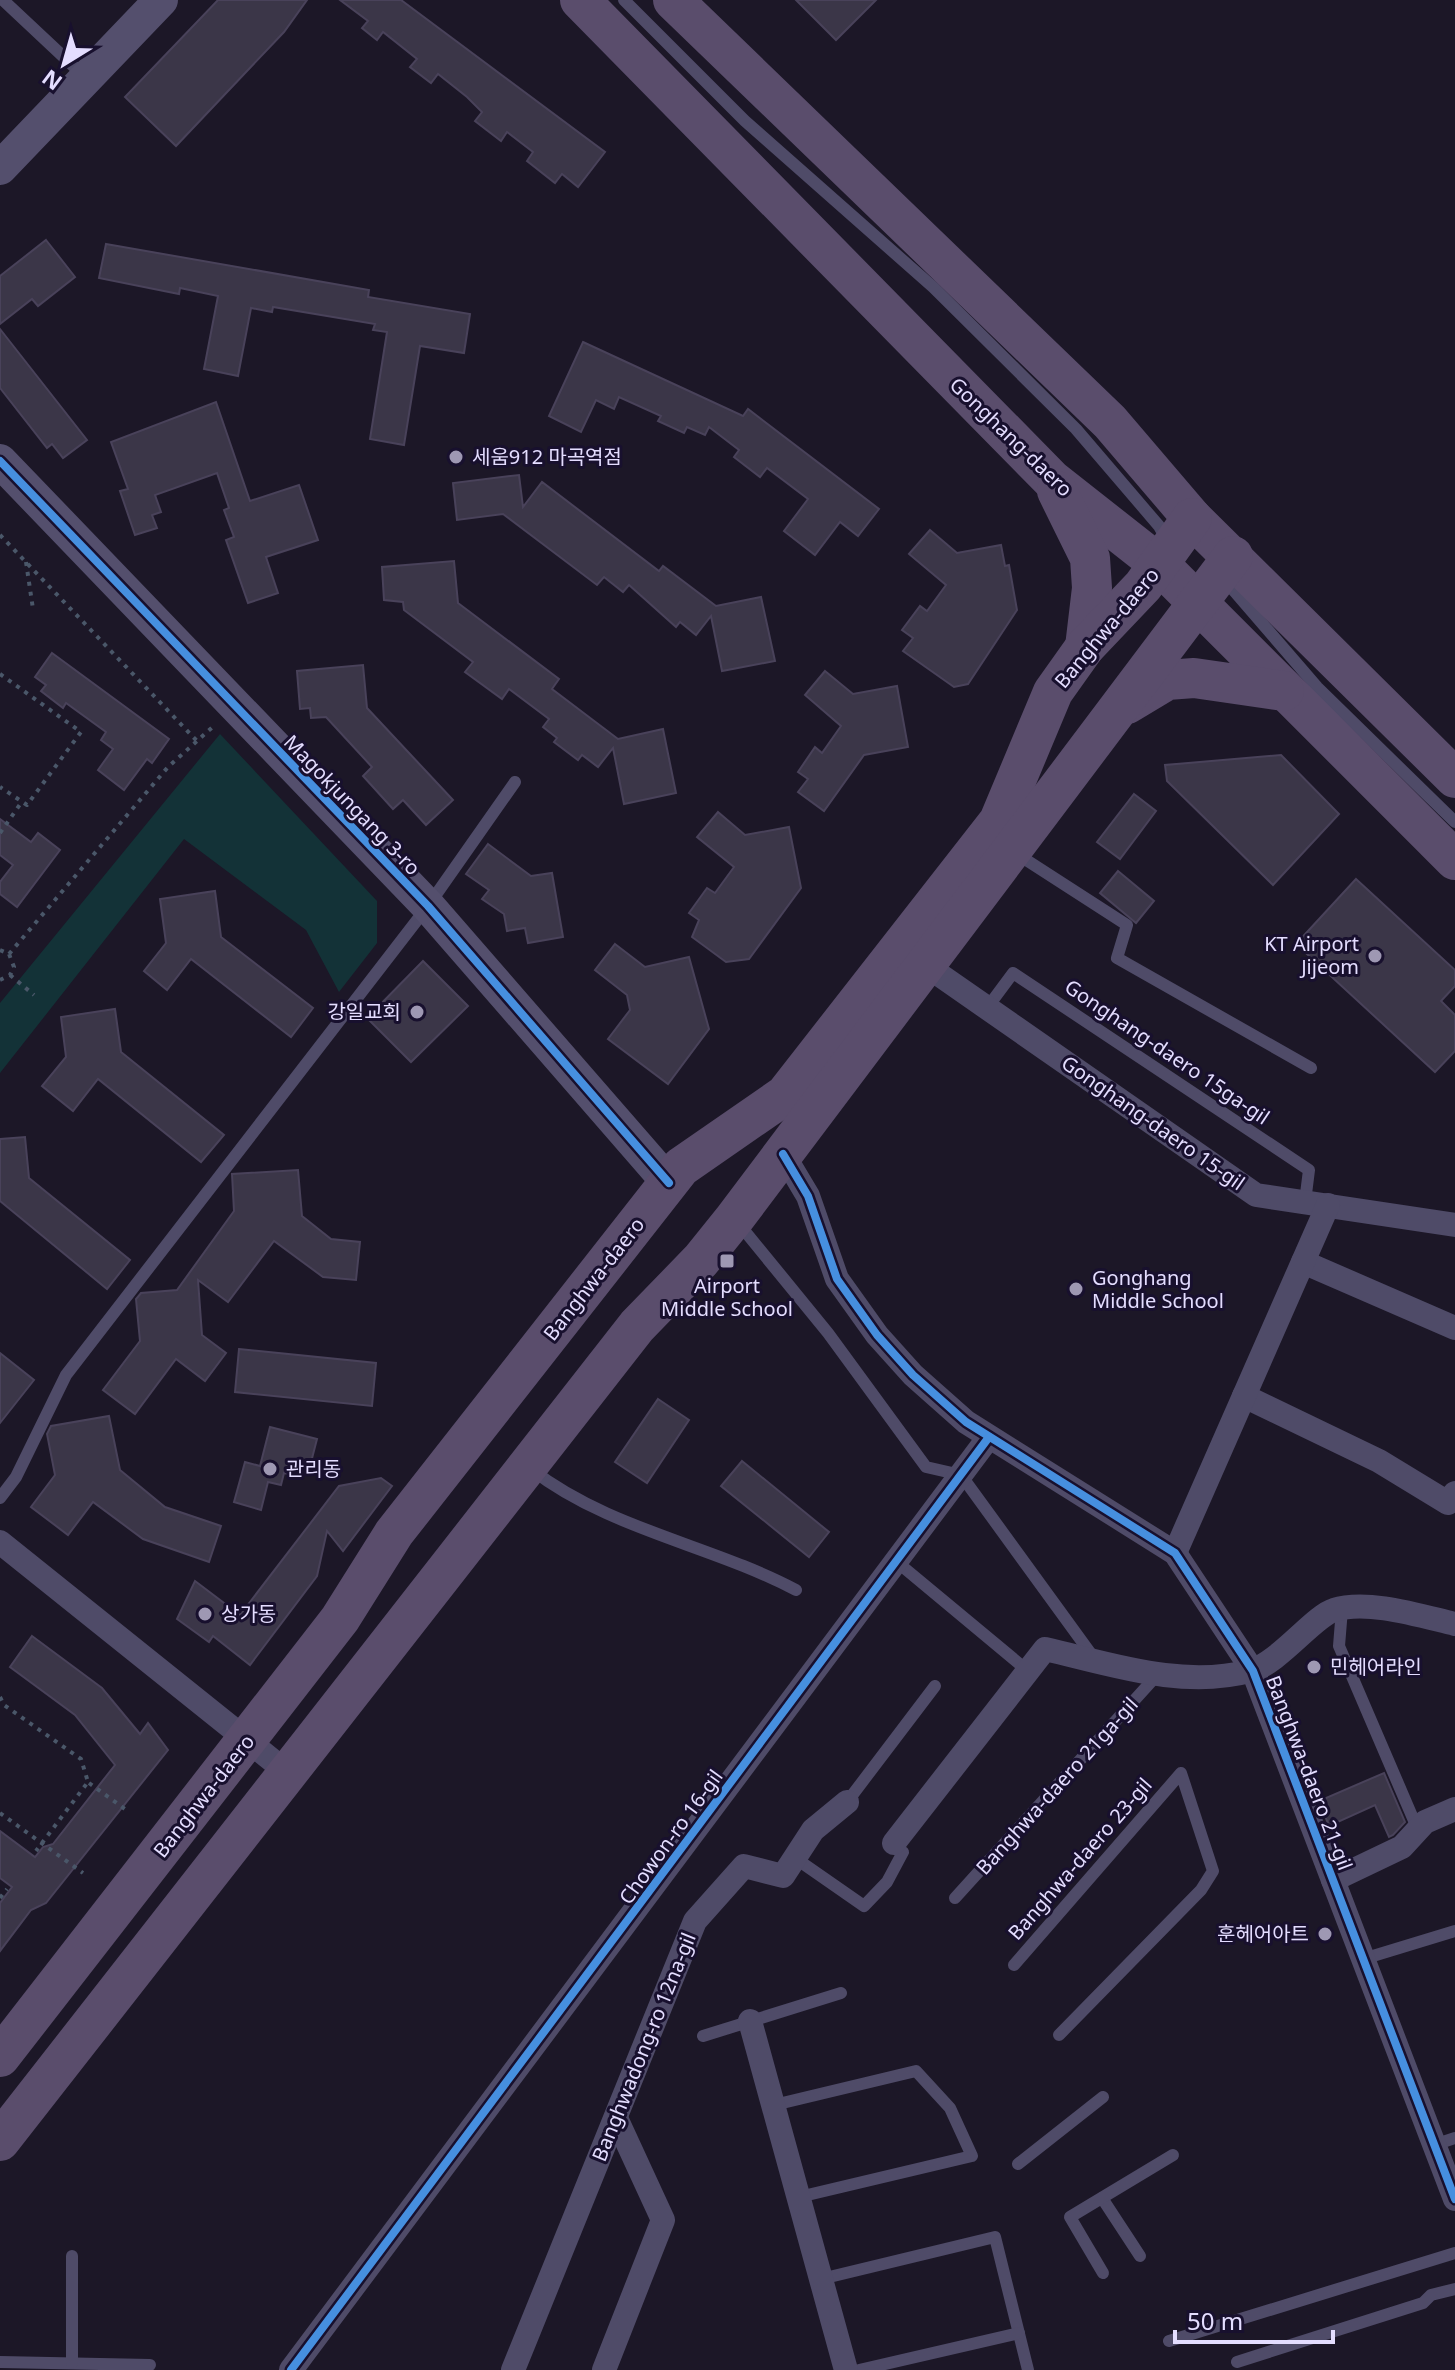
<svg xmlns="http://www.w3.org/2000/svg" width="1455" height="2370" font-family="'Noto Sans','Noto Sans KR',sans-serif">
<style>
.green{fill:#133237}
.building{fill:#3b3648;stroke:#49425a;stroke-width:2}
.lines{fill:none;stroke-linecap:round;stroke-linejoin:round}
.path{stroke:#4a5769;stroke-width:4;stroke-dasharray:4 6;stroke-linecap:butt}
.lane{stroke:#4f4b68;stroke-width:12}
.street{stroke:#4f4b68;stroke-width:24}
.secondary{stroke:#544f6d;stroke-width:34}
.primary{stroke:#5a4d6c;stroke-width:40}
.cycleway-casing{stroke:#18102e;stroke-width:13}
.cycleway{stroke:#468fdf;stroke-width:8}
.poi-dot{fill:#9e98b3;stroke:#18102e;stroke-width:3}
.labels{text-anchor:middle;stroke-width:6;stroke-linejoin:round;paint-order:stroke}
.street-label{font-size:20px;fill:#e4ddff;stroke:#18102e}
.poi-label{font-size:20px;fill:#e4ddff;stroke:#18102e;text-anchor:start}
</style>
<rect width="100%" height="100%" fill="#1c1727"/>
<!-- green -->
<path class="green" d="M220,734l157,167v42l-38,49 -33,-62 -122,-91 -184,234v-70z"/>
<!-- building -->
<g class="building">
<path d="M218,0h89l-23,32 -108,114 -51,-49z"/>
<path d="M340,0h61l204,152 -27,35 -16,-13 -7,9 -28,-22 6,-9 -26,-20 -6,9 -26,-20 7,-9 -15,-15 -29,-23 -7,9 -21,-16 7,-8 -34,-27 -6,8 -15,-12 6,-7z"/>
<path d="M796,0h80l-40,40z"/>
<path d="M46,240l29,37 -37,29 -6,-7 -32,25v-48z"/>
<path d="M106,244l263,46 -1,7 102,17 -6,39 -44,-7 -16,99 -34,-6 17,-107 -14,-2 2,-6 -102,-17 -1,5 -21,-4 -13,68 -34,-7 14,-73 -38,-8 -1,6 -80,-16z"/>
<path d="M0,329l87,111 -24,18 -11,-14 -5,4 -47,-60z"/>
<path d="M583,342l160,74 5,-7 131,100 -21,27 -18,-14 -25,33 -31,-24 24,-32 -41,-31 -7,9 -26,-20 5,-7 -30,-23 -4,8 -18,-8 -3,6 -26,-12 3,-5 -42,-19 -5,12 -18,-9 -15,32 -32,-16z"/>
<path d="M216,402l34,99 49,-16 19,55 -52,17 12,36 -30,10 -22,-63 8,-3 -10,-27 5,-2 -12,-35 -62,22 6,17 -9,3 5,13 -22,7 -15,-44 8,-2 -17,-47z"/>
<path d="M519,475l4,32 19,-25 117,89 4,-5 53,40 45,-9 14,64 -53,10 -11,-55 -15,19 -16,-13 -4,5 -47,-42 -6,7 -19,-15 -7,8 -94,-71 -46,6 -4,-37z"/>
<path d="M930,530l27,23 44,-8 4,21 4,-1 8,45 -49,74 -14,3 -51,-36 10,-13 -11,-8 18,-24 7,5 19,-26 -37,-31z"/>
<path d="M454,561l4,42 101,76 -7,10 66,50 45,-10 13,64 -52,11 -11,-56 -15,19 -16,-12 -4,5 -24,-18 3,-4 -14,-11 6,-8 -40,-30 -7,10 -37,-27 8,-10 -69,-52 -1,-8 -19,-2 -2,-33z"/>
<path d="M52,653l117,86 -17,24 -5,-4 -23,31 -26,-20 15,-21 -12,-9 5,-8 -40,-29 -3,5 -22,-17 5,-6 -11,-8z"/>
<path d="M363,665l4,43 86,92 -27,25 -23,-25 -10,9 -30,-33 9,-9 -46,-50 -15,1 -1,-10 -10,1 -3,-38z"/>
<path d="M825,671l28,23 44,-8 11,61 -44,8 -40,56 -26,-19 10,-13 -10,-7 17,-25 7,6 19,-27 -36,-31z"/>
<path d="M1281,755l58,59 -66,71 -106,-104 -2,-16z"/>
<path d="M1134,794l22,17 -36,48 -23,-17z"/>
<path d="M718,812l27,23 44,-8 12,61 -52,71 -23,3 -34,-25 7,-17 -10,-7 18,-25 8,5 19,-26 -37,-30z"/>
<path d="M0,819l31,23 7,-9 22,17 -43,57 -17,-13v-12l13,-17 -13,-10z"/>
<path d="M488,844l43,32 21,-3 11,64 -35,6 -3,-15 -18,3 -3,-17 -22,-15 7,-9 -23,-16z"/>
<path d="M1118,871l36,30 -18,22 -36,-30z"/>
<path d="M1356,879l99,91v16l-14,15 14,14v36l-20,21 -139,-128z"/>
<path d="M215,891l6,46 92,71 -22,29 -100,-78 -24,31 -23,-19 22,-28 -6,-44z"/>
<path d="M615,944l30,23 44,-10 20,72 -41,55 -60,-45 22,-29 -3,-15 -32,-25z"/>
<path d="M423,961l45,45 -57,56 -44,-44z"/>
<path d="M115,1009l6,43 103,83 -23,27 -103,-83 -25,32 -31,-25 24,-29 -5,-40z"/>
<path d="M25,1137l4,41 101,82 -23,29 -107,-88v-62z"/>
<path d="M298,1170l4,46 29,23 29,3 -4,38 -33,-3 -49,-36 -46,61 -30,-22 4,55 24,18 -21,28 -29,-22 -41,55 -32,-24 37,-49 -4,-42 5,-6 36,-3 57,-79 -2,-37z"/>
<path d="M239,1349l137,14 -4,43 -137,-14z"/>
<path d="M0,1353l34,27 -34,43z"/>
<path d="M658,1399l31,21 -42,63 -32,-21z"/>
<path d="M109,1416l11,54 45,37 56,19 -12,36 -66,-23 -50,-37 -25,33 -37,-28 24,-32 -8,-41 4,-8z"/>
<path d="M270,1427l47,12 -8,31 -11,-2 -2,8 -12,-3 -3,12 -13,-3 -7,28 -27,-8 11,-40 15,4z"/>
<path d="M742,1461l87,71 -20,25 -88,-71z"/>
<path d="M381,1478l11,8 -49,65 -16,-20 -10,45 -67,89 -37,-29 -4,6 -32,-23 18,-38 45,34 99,-129z"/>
<path d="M32,1636l70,52 38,46 8,-11 20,27 -122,153 -15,7 -31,41v-48l12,-16 -12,-9v-47l35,26 8,-10 10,-3 62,-79 -40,-50 -65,-48z"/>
<path d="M1384,1773l21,49 -12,13 -4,2 -14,-32 -46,21 -10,-25z"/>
</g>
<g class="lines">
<!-- path -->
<g class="path">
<path d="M0,535l197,206"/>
<path d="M26,562l7,47"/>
<path d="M0,674l81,58 -54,73 -27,-18"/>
<path d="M0,833l21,-30"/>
<path d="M0,950l9,4 5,13 -4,8 -10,5"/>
<path d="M9,954l159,-187 48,-43"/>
<path d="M10,975l24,20"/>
<path d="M0,1697l4,8 77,54 7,23 -52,69"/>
<path d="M89,1783l40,29"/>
<path d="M0,1813l83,60"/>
<path d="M0,1898l7,-9"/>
</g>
<!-- lane -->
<g class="lane">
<path d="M3,0l81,76"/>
<path d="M624,0l121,121 188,166 143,142 83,97 9,16"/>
<path d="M1223,578l94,109 138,135"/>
<path d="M1017,854l110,71 -10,33 194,110"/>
<path d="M987,1008l26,-35 296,197 -4,32"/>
<path d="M739,1224l89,109 98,134 35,8 133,183"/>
<path d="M531,1469c77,60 180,76 265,121"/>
<path d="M0,1498l16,-21 50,-102 362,-469 87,-124"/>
<path d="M897,1562l131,109"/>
<path d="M1342,1609l-3,37 79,184"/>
<path d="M847,1802l88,-116"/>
<path d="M795,1858l69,48 23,-24 16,-30"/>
<path d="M955,1898l204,-225"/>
<path d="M1363,1959l92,-28"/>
<path d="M1014,1965l167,-192 32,98 -12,19 -142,145"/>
<path d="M703,2036l138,-43"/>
<path d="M774,2105l142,-34 34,37 22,48 -173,41"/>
<path d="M1434,2145l21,-7"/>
<path d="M1018,2164l85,-67"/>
<path d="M1102,2198l38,58"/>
<path d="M1103,2273l-33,-56 103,-62"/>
<path d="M821,2279l174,-42 33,133"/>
<path d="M1169,2341l286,-88"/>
<path d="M0,2362l150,3"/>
<path d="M1237,2362l186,-59 8,-8 24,-6"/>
<path d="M72,2363v-107"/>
<path d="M859,2370l160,-37"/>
</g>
<!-- street -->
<g class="street">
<path d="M924,964l332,231 199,30"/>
<path d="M783,1154l25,42 29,83 40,56 36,40 53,47 209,131 78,118 202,528"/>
<path d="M1303,1262l152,66"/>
<path d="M1244,1396l135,65 69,42 7,-10"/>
<path d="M0,1542l288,231"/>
<path d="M1175,1553l153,-348"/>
<path d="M894,1843l151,-194c66,15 137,40 205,22 28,-7 64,-55 84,-61 33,-11 87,6 121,14"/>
<path d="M1333,1880l69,-33 23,-25 30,-13"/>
<path d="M750,2021l96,349"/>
<path d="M291,2370l698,-933"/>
<path d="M513,2370l182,-449 49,-55 39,10 30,-46 34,-28"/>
<path d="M604,2370l59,-150 -47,-102"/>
</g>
<!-- secondary -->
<g class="secondary">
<path d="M0,168l161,-168"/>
<path d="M0,461l428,445 241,277"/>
</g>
<!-- primary -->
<g class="primary">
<path d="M580,0l472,480 108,85 295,295"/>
<path d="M673,0l437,422 82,96 263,260"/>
<path d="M1057,491l33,67 2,30 -7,59"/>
<path d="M1127,704l40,-24 27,-2 90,13"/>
<path d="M0,2057l340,-438 54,-86 287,-366 104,-72 214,-274 54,-129 32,-45 58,-61 49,-68"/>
<path d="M0,2141l637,-815 64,-66 33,-41 499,-663"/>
</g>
<!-- cycleway casing -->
<g class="cycleway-casing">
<g id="cycleway">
<path d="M0,461l428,445 241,277"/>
<path d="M783,1154l25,42 29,83 40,56 36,40 53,47 209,131 78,118 202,528"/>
<path d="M291,2370l698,-933"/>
</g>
</g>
<!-- cycleway -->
<use href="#cycleway" class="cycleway"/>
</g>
<!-- markers -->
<g class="poi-dot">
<circle cx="456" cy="457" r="8"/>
<circle cx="1375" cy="956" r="8"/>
<circle cx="417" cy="1012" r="8"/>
<rect x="719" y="1253" width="16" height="16" rx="4"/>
<circle cx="1076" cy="1289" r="8"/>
<circle cx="270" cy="1469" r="8"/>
<circle cx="205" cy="1614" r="8"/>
<circle cx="1314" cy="1667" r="8"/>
<circle cx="1325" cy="1934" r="8"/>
</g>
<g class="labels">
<!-- street labels -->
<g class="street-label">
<text transform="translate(1011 437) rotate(44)" y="7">Gonghang-daero</text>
<text transform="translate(1107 628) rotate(-50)" y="7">Banghwa-daero</text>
<text transform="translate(352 805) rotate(46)" y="7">Magokjungang 3-ro</text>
<text transform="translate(1167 1052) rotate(34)" y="7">Gonghang-daero 15ga-gil</text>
<text transform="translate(1153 1123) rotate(35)" y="7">Gonghang-daero 15-gil</text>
<text transform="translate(594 1279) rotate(-52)" y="7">Banghwa-daero</text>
<text transform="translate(1309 1773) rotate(69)" y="7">Banghwa-daero 21-gil</text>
<text transform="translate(1057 1786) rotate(-48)" y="7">Banghwa-daero 21ga-gil</text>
<text transform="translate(204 1796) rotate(-52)" y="7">Banghwa-daero</text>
<text transform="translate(671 1837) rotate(-54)" y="7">Chowon-ro 16-gil</text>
<text transform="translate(1080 1859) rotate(-49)" y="7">Banghwa-daero 23-gil</text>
<text transform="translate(644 2047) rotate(-68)" y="7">Banghwadong-ro 12na-gil</text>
</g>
<!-- poi labels -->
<g class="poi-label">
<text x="472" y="464">세움912 마곡역점</text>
<text x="1359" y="951" text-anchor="end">KT Airport<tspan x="1359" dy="23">Jijeom</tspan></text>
<text x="401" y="1019" text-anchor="end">강일교회</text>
<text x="1092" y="1285">Gonghang<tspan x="1092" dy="23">Middle School</tspan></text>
<text x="727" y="1293" text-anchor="middle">Airport<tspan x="727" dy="23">Middle School</tspan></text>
<text x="286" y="1476">관리동</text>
<text x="221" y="1621">상가동</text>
<text x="1330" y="1674">민헤어라인</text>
<text x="1309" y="1941" text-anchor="end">훈헤어아트</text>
</g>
</g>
<!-- north arrow -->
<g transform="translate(64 64) rotate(217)" stroke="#18102e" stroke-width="6" paint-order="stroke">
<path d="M0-6L14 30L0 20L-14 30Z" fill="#e4ddff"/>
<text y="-12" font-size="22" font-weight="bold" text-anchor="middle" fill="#e4ddff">N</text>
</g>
<!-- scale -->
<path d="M1175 2330v12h158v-12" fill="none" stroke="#e4ddff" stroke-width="4"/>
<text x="1187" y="2330" font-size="24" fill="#e4ddff" stroke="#18102e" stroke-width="6" paint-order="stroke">50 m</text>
</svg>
